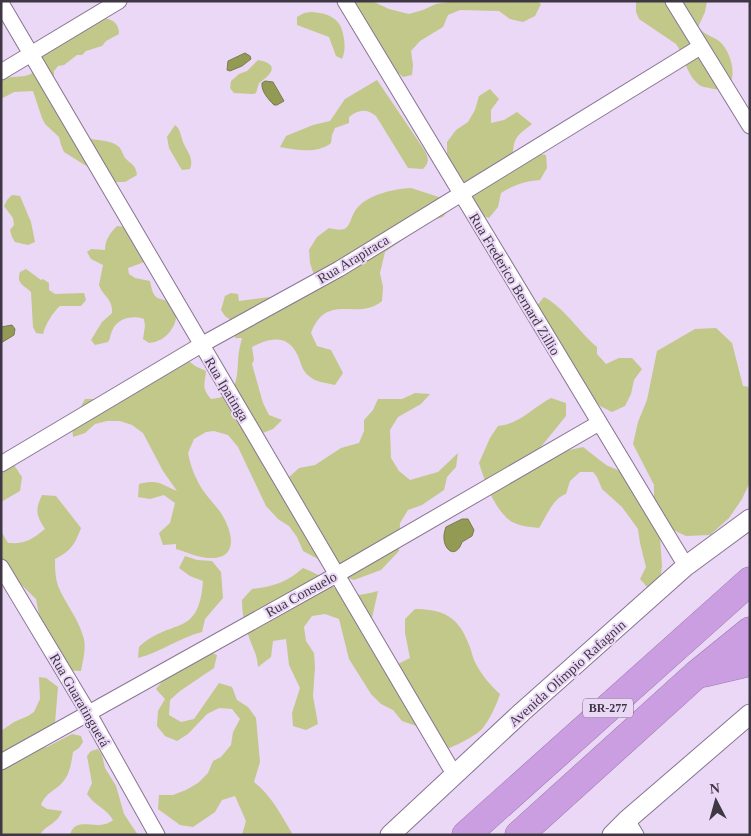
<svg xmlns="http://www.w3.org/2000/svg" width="751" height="836" font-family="'Times New Roman',serif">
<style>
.green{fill:#c1c88a}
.water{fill:#939a54;stroke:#7a7c4f}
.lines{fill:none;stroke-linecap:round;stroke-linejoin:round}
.minor-casing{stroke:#877591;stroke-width:17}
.tertiary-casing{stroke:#877591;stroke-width:21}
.motorway-casing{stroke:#9a7aaa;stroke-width:29}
.minor{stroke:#fff;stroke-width:15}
.tertiary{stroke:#fff;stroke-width:19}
.motorway{stroke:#cb9ee2;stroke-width:28}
.labels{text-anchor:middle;stroke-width:4;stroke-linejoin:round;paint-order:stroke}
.shield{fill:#ebd7f6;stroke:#736779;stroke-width:1}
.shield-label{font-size:12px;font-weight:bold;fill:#3f3743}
.street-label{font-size:14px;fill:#3f3743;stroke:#ebd7f6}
</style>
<rect width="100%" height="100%" fill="#ebd7f6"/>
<!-- green -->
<g class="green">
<path d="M350,1h22l17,8 20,5 14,-4 13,-6 19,-3h81l5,3 -6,12 -12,6 -13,-3 -11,-8 -39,-1 -12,5 -5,12 -23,14 -9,10 2,14 -1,10 -9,2 -10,-8z"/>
<path d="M636,1h71l-2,11 -7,15c8,10 18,9 25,18 12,15 18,52 -14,43 -5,-1 -10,-2 -13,-6 -11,-11 -11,-26 -20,-38l-37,-25 -3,-7z"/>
<path d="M311,12c19,1 31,7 33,27 1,8 1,12 -2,20l-6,-3 -7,-19 -32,-12v-8l7,-4z"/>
<path d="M100,18c11,0 19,4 19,16l-13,7 -4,5 -16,5 -4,4h-5l-13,10 -6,1 -4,5v7l18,29 11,29c11,6 24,2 35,10 4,3 5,10 8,13 6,6 10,6 11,16l-12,7h-21l-7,-3 -9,-12 -24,-15 -3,-7 -2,-8 -14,-13 -3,-6 -9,-27 -19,1 -13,7v-21l24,-2 6,-2 9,-12 5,-13z"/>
<path d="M258,60c22,4 14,14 1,23l-3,10 -3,1 -19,-1 -4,-5 1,-7 8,-7 8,-3z"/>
<path d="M377,80l48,71c4,8 4,12 -2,18l-15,-1 -32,-52c-9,-7 -17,-7 -27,1v6l-14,5 -3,7 -1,8c-14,11 -34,7 -51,4l6,-11 27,-11 17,-4 15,-22z"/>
<path d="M490,89l9,10 -8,11v13l13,-3 13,-8 15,12c-14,11 -19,13 -19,32l19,-3 14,2 1,13 -7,12c-15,1 -26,5 -39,13l-3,14 -9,11 -11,-4 -28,-44 -3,-15v-13l9,-12 12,-8 7,-12 4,-14z"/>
<path d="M175,125c5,4 5,8 7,14 3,11 13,18 8,30l-8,1 -2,-3 -11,-19 -2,-11z"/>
<path d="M411,188l34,11 4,6 -2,7 -4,5 -13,4 -45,31 -5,21 3,14 -1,14c-24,21 -55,-10 -71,32l6,13 14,4 12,23 -8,12c-9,-2 -20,-3 -26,-9 -7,-5 -8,-13 -11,-20 -10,-23 -29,-18 -46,-9l2,13 -2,4 11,39 6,12 13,5 -9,9 -13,5 28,44 11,-10 16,-3 26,-17 18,-5 5,-12v-11l9,-10 5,-11h24l13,-6 15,1 -9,10 -23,13 -8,13 1,28 8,13 11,9 28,-8 20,-19 -2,14 -9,10 -3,13 -22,15 -14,5 -8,13 -1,28 -18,19 -27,10 -26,-9 -10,-12 -15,-8 -6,-14 -8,-11 -11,-7 -12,-13 -28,-59 -10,-12 -14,-4 -8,1 -12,7 -6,14c2,10 5,20 10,29 6,12 16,21 23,31 11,17 19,46 -11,45 -11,0 -23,-6 -34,-9v-5l-13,1 -4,-12 11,-10 5,-20 -11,-8 -14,4 -12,-2 1,-13c20,-5 21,0 38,7l-14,-20 -20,-38 -11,-8 -12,-4h-13l-12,3 -10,9 -12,4 -1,-14 13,-24h14l85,-42 11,9 11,5c-1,14 -5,16 5,28 24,-2 26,-16 27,-37 0,-8 2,-16 4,-24h-7l1,-14 -11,-8 -4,-6 4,-14 6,-3 7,1 1,7 39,-5 36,-21 -4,-12 -1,-13 8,-13 12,-9c26,7 17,-9 30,-22 12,-12 35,-17 52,-18z"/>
<path d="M12,195l8,1 11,26 4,20 -7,3 -13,-3 -3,-5 -2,-7 4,-5 -1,-7 -9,-12 3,-6z"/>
<path d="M117,226l8,1 22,34 -19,7 1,6 6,4 15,3c1,5 2,11 5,15 4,4 9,3 14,6 9,7 9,19 2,28 -5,8 -13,12 -22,13l-6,-4 2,-13 -1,-7c-11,-4 -27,-1 -32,12 -2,4 -1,7 -4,11l-13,3 -4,-5 11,-18 10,-9c1,-15 -9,-16 -13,-28l4,-20 -12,-6 -4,-7 4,-3 14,1c0,-10 5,-17 12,-24z"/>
<path d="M26,269l15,11 2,-1 6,4v7l6,4 29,-1 2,7 -5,6h-21c-7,6 -15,19 -17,28l-7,-1 -3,-6 -2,-35c-7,-7 -15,-8 -11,-20z"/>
<path d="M544,297c22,12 34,34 53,50v7l9,10 13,-6h13l10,11 -8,11 -3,14 -6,12 -13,6 -12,-6 -24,-29 -41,-69z"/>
<path d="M716,328l16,15 11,43 7,1v95l-8,17 -13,19 -19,17 -24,1 -19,-9 -13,-19v-23l-21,-41 5,-22 9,-22 10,-49 38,-22z"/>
<path d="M551,398l15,5v13l-26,32 16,5 27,-6 23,18 14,6 40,66 2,29 -2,14 -11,9 -9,-10 6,-12 -6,-24 -2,-14 -16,-22 -20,-18 -5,-12 -4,-5h-13l-10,9 -4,13c-13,4 -20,23 -27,34 -9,-1 -19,-2 -27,-6 -18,-12 -27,-40 -33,-59l11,-25 8,-12c22,-2 34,-18 53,-28z"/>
<path d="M14,465l8,12 -2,14 -19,11v-32z"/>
<path d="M42,495l14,1 25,32c-6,16 -10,23 -26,31 0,9 0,18 3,27 7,17 20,32 25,50 4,11 0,23 -2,35l-14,-1 -26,-45 -5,-26 -35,-34v-34l7,12c18,1 23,-3 37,-14 -9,-14 -10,-19 -3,-34z"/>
<path d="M185,556l12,4 15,1 9,11 2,26 -18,21 -3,13c-23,6 -41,20 -64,26l1,-11c32,-30 60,-8 64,-66l-13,-5 -11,-8z"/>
<path d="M303,568c8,3 17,7 24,13 8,7 12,13 23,14 10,1 19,-2 28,-4l-6,27 3,13 21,34 14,-7 -5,-25v-14l10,-10c28,0 44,8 54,36 2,4 3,10 5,15 6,13 15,24 26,34 -4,12 -10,25 -18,35 -6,7 -29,18 -38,21l-16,-20 -26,-9 -9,-11 -12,-6 -10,-10 -22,-35 -10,-40 -14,-5 -13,2 -8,11 2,14 8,12 1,14 -2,29 5,28 -12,6 -13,-4 -1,-13 8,-25 -11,-23 -3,-26 -13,2 -2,16 -13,10c-1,-13 -4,-16 -8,-27 -5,-13 -8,-26 -8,-40l10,-11c21,-2 35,-7 51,-21z"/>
<path d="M203,649l14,6 -3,13 -34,23 -10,9 -1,15 12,7 13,-3 25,-36 13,4 5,13 11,7 8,11 4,44 -6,20c18,14 27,33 39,53h-51l4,-14 -11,-25 -13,4 -7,12 -22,15 -13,-2 -22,-16 1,-14h14l13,-5 12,-7 10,-10 5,-12 8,-4 10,-12 2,-13 7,-13 -8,-10 -13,-1 -12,6 -19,20 -11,7 -12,-5 -8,-10 1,-15 7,-12 -9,-10 9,-11z"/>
<path d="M39,677l7,1 12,9 -3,36 -3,5 -51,28v-25l13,-9 14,-6 6,-4 6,-13z"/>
<path d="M72,734l9,2 2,6 -4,6 -6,4c-2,12 -3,24 -13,33 -8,7 -15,9 -19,20l6,4 15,2c-5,14 -16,13 -22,24h-39v-69l39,-18 7,-1z"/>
<path d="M98,749l4,6 3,13 11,18 8,28 14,21h-68c6,-21 27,-2 43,-15 -6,-11 -19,-15 -26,-26l5,-11 -5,-27 4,-5z"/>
</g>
<!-- water -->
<g class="water">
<path d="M245,53l5,3 1,3 -9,7 -12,5 -3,-1 1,-9z"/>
<path d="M265,81l8,1 11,19 -7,4h-3c-6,-6 -13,-14 -12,-22z"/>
<path d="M12,325l3,4 -1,6 -13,8v-16z"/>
<path d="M462,519h6l6,11 -2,6 -10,6c-7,21 -24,4 -16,-15z"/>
</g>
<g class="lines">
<!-- minor casing -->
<g class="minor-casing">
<g id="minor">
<path d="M345,1l341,565"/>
<path d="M673,1l77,125"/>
<path d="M1,3l453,771"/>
<path d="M1,72l118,-71"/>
<path d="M1,464l200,-119 138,-76 361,-222"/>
<path d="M1,567l87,145 69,123"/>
<path d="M1,762l337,-188 261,-151"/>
<path d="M627,820l9,15"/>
</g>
</g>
<!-- tertiary casing -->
<g class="tertiary-casing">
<g id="tertiary">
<path d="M390,835l132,-123 164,-146 64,-47"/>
<path d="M612,835l15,-15 123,-106"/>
</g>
</g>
<!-- motorway casing -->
<g class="motorway-casing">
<g id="motorway">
<path d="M704,673l46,-11"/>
<path d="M466,835l284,-254"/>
<path d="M519,835l178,-161 53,-43"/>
</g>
</g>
<!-- minor -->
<use href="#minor" class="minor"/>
<!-- tertiary -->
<use href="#tertiary" class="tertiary"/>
<!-- motorway -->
<use href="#motorway" class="motorway"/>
</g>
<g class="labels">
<!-- shield labels -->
<rect class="shield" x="583" y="698.5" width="50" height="19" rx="4"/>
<g class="shield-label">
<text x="608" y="712">BR-277</text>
</g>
<!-- street labels -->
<g class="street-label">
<text transform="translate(353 259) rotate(-31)" y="5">Rua Arapiraca</text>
<text transform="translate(515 284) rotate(59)" y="5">Rua Frederico Bernard Zillio</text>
<text transform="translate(227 389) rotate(59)" y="5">Rua Ipatinga</text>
<text transform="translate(301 594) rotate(-29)" y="5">Rua Consuelo</text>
<text transform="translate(567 673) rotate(-42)" y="5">Avenida Olímpio Rafagnin</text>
<text transform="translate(80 700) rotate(60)" y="5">Rua Guaratinguetá</text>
</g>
</g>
<!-- border -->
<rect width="751" height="836" fill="none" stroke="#3f3743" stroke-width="5"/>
<!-- north arrow -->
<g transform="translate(716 801) rotate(354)" stroke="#ebd7f6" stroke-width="4" paint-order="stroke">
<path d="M0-4L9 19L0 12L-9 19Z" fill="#3f3743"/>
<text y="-8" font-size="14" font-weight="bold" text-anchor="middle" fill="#3f3743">N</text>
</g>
</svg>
